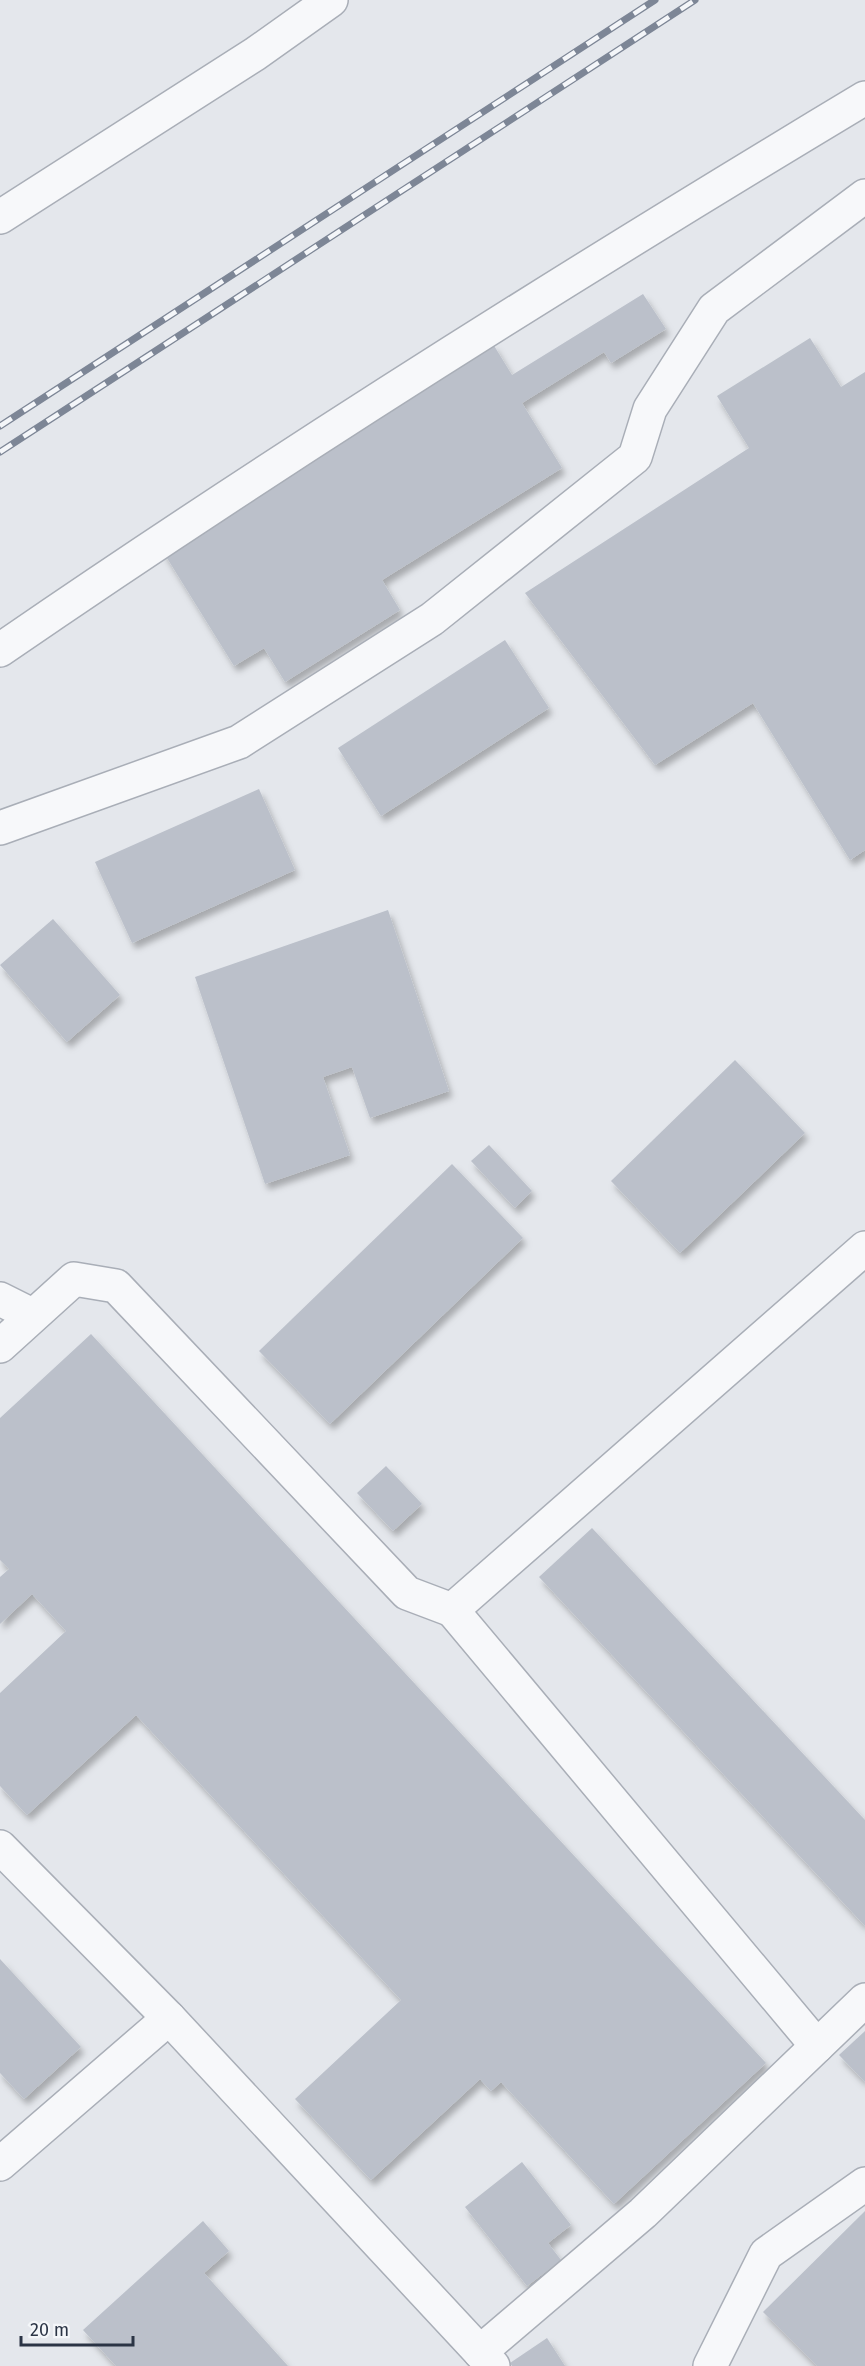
<svg xmlns="http://www.w3.org/2000/svg" width="865" height="2366" font-family="'Fira Sans',sans-serif">
<style>
.building{fill:#bbc0ca;filter:url(#shadow)}
.lines{fill:none;stroke-linecap:round;stroke-linejoin:round}
.minor-casing{stroke:#a9aeb7;stroke-width:36}
.minor{stroke:#f7f8fa;stroke-width:33}
.rail-casing{stroke:#7d8696;stroke-width:7}
.rail{stroke:#f4f6f9;stroke-width:4.5;stroke-dasharray:14;stroke-linecap:butt}
</style>
<defs>
<filter id="shadow"><feDropShadow dx="3.5" dy="6" stdDeviation="3" flood-color="#0004"/></filter>
</defs>
<rect width="100%" height="100%" fill="#e4e7ec"/>
<!-- building -->
<g class="building">
<path d="M643,294l23,35 -55,34 -7,-11 -82,51 40,65 -180,112 18,30 -115,72 -21,-34 -30,18 -72,-116 331,-206 19,31z"/>
<path d="M810,338l31,49 24,-15v478l-15,10 -97,-157 -98,62 -130,-172 224,-145 -32,-52z"/>
<path d="M505,640l44,68 -168,108 -43,-68z"/>
<path d="M259,789l36,81 -163,73 -37,-81z"/>
<path d="M388,910l61,181 -79,27 -18,-51 -29,10 27,78 -85,29 -70,-207z"/>
<path d="M53,919l67,76 -53,47 -67,-77z"/>
<path d="M735,1060l70,73 -125,120 -69,-72z"/>
<path d="M489,1145l43,46 -17,17 -44,-47z"/>
<path d="M452,1164l71,74 -193,186 -71,-73z"/>
<path d="M91,1334l675,729 -152,141 -113,-122 -10,9 -11,-12 -109,101 -76,-81 106,-99 -265,-285 -109,100 -27,-29v-93l66,-62 -34,-37 -32,30v-47l9,-8 -9,-9v-142z"/>
<path d="M386,1466l36,38 -29,27 -36,-38z"/>
<path d="M592,1528l273,292v106l-326,-349z"/>
<path d="M0,1959l81,88 -57,52 -24,-26z"/>
<path d="M865,2031v51l-26,-27z"/>
<path d="M522,2162l49,63 -23,18 13,17 -34,26 -62,-79z"/>
<path d="M865,2211v155h-48l-54,-54z"/>
<path d="M203,2221l26,30 -25,22 84,93h-172l-33,-36z"/>
<path d="M547,2338l18,28h-53l-2,-3z"/>
</g>
<g class="lines">
<!-- minor casing -->
<g class="minor-casing">
<g id="minor">
<path d="M0,217l255,-163 76,-54"/>
<path d="M0,650c282,-194 572,-376 865,-552"/>
<path d="M0,828l239,-86 193,-123 203,-162 15,-48 64,-100 151,-113"/>
<path d="M0,1299l32,16"/>
<path d="M0,1346l74,-67 42,7 291,307 45,17"/>
<path d="M0,1847l169,171 324,348"/>
<path d="M817,2046l-365,-436 413,-362"/>
<path d="M0,2164l169,-146"/>
<path d="M480,2352l163,-139 222,-213"/>
<path d="M710,2366l56,-112 99,-70"/>
</g>
</g>
<!-- minor -->
<use href="#minor" class="minor"/>
<!-- rail casing -->
<g class="rail-casing">
<g id="rail">
<path d="M0,426l655,-426"/>
<path d="M0,452l695,-452"/>
</g>
</g>
<!-- rail -->
<use href="#rail" class="rail"/>
</g>
<!-- scale -->
<path d="M21 2336v9h112v-9" fill="none" stroke="#2b3445" stroke-width="3"/>
<text x="30" y="2336" font-size="18" fill="#2b3445" stroke="#f4f6f9" stroke-width="4.5" paint-order="stroke">20 m</text>
</svg>
